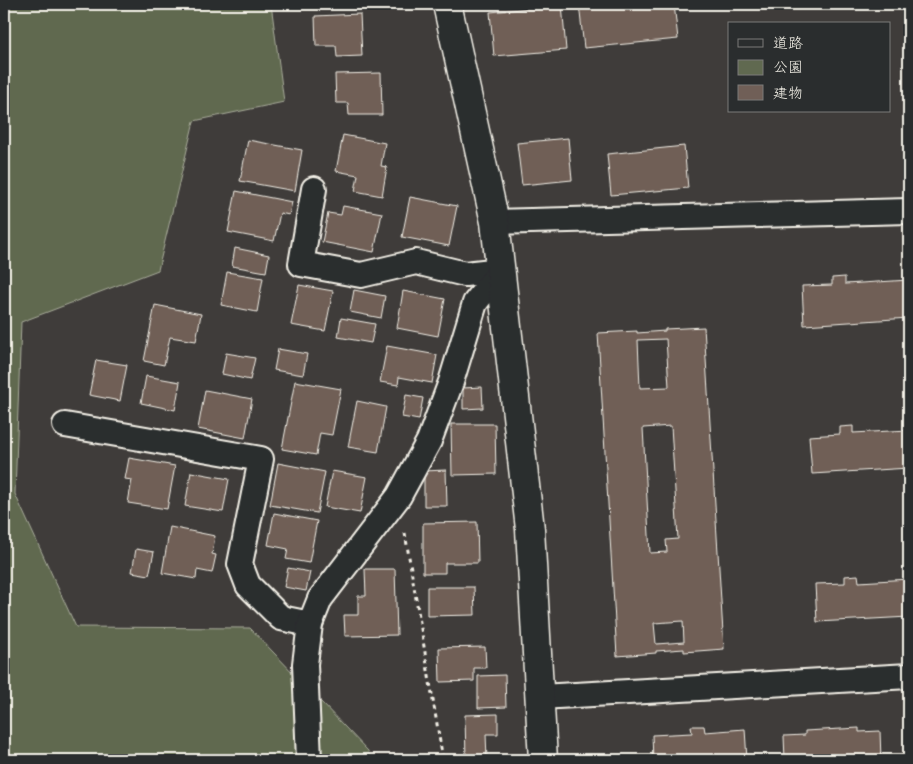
<svg xmlns="http://www.w3.org/2000/svg" width="913" height="764" font-family="'Playpen Sans','Klee One',sans-serif">
<style>
.green{fill:#606950;stroke:#aaad9c}
.building{fill:#705f57;stroke:#f4f1e8;fill-rule:evenodd}
.lines{fill:none;stroke-linecap:round;stroke-linejoin:round}
.street-casing{stroke:#f4f1e8;stroke-width:28}
.secondary-casing{stroke:#f4f1e8;stroke-width:31}
.path{stroke:#f4f1e8;stroke-width:3;stroke-dasharray:4 4;stroke-linecap:butt}
.street{stroke:#2a2d2e;stroke-width:24}
.secondary{stroke:#2a2d2e;stroke-width:28}
</style>
<rect width="100%" height="100%" fill="#3f3c3a"/>
<filter id="ink" filterUnits="userSpaceOnUse"><feTurbulence type="fractalNoise" baseFrequency=".02" numOctaves="2"/><feDisplacementMap in="SourceGraphic" scale="10" xChannelSelector="R" yChannelSelector="G"/><feConvolveMatrix kernelMatrix="1 2 1 2 8 2 1 2 1" color-interpolation-filters="sRGB"/></filter>
<g filter="url(#ink)">
<!-- green -->
<path class="green" d="M4,4h267l13,98 -90,19 -36,149 -137,52 -6,172 61,133 174,1 118,123 3,9h-367z"/>
<!-- building -->
<g class="building">
<path d="M579,4h95l4,35 -94,9z"/>
<path d="M562,5l4,45 -72,6 -4,-44z"/>
<path d="M360,14l2,42 -25,1 -1,-11h-20l-1,-30z"/>
<path d="M381,73l1,42h-33l-1,-12h-12l-1,-29z"/>
<path d="M343,135l42,8 -4,23 6,1 -5,29 -27,-5 3,-16 -22,-4z"/>
<path d="M568,138l4,42 -50,5 -5,-42z"/>
<path d="M248,140l54,10 -7,41 -55,-10z"/>
<path d="M684,146l4,42 -77,7 -4,-41z"/>
<path d="M236,191l56,11 -3,13 -9,-2 -6,28 -46,-9z"/>
<path d="M410,197l47,9 -8,40 -47,-9z"/>
<path d="M343,206l39,7 -8,39 -52,-10 6,-29 13,2z"/>
<path d="M235,248l34,7 -3,17 -34,-6z"/>
<path d="M227,272l36,6 -6,34 -36,-7z"/>
<path d="M845,277v7l64,-4v38l-105,7 -2,-39 30,-1v-7z"/>
<path d="M299,285l34,6 -8,40 -34,-6z"/>
<path d="M354,290l31,6 -4,22 -31,-6z"/>
<path d="M403,291l42,8 -7,37 -41,-8z"/>
<path d="M155,305l46,9 -5,27 -26,-4 -6,28 -20,-4z"/>
<path d="M341,318l34,6 -4,19 -33,-6z"/>
<path d="M704,327l20,322 -40,3v-3l-28,2v2l-39,3 -19,-323 39,-2v2l28,-2v-2zM666,339l3,48 -29,1 -2,-48zM671,426l7,113 -12,1 1,12 -17,1 -7,-125zM683,621l1,21 -28,2 -2,-21z"/>
<path d="M387,346l50,9 -5,28 -33,-6 -1,8 -18,-3z"/>
<path d="M278,349l29,5 -4,21 -29,-5z"/>
<path d="M226,353l29,5 -5,22 -28,-6z"/>
<path d="M96,360l31,5 -7,36 -31,-6z"/>
<path d="M146,376l34,6 -5,28 -34,-7z"/>
<path d="M295,381l46,8 -9,46 -12,-2 -4,22 -34,-6z"/>
<path d="M482,387l1,21 -20,1v-21z"/>
<path d="M205,390l47,9 -7,39 -47,-9z"/>
<path d="M406,395l17,3 -4,22 -17,-3z"/>
<path d="M357,401l29,6 -8,45 -30,-5z"/>
<path d="M451,424h44l1,50 -44,1z"/>
<path d="M853,426v7l56,-3v38l-97,6 -3,-38 31,-2v-7z"/>
<path d="M129,458l46,8 -8,43 -39,-6 4,-23 -7,-1z"/>
<path d="M278,463l47,9 -8,41 -47,-8z"/>
<path d="M446,470l1,36h-23v-35z"/>
<path d="M332,471l35,6 -7,36 -35,-6z"/>
<path d="M191,472l38,7 -6,33 -38,-6z"/>
<path d="M274,513l43,8 -8,42 -23,-4 2,-10 -20,-4z"/>
<path d="M477,522l1,41h-33v10h-22v-50z"/>
<path d="M170,527l45,9 -3,18 4,1 -4,18 -15,-3 -1,9 -34,-6z"/>
<path d="M136,549l18,3 -5,23 -17,-3z"/>
<path d="M288,568l22,4 -4,19 -22,-4z"/>
<path d="M365,569h30l2,66 -52,1 -1,-21h14v-19h8z"/>
<path d="M858,575l1,7 50,-3v38l-92,5 -2,-38 30,-1v-7z"/>
<path d="M427,587h47l1,28 -48,1z"/>
<path d="M485,647l1,21h-12v13l-34,1 -1,-34z"/>
<path d="M505,675l1,32 -28,1v-32z"/>
<path d="M498,714v20h-12l1,26h-21l-1,-45z"/>
<path d="M691,726h13l1,6 40,-3 2,31h-94l-1,-25 40,-2z"/>
<path d="M859,728v4l21,-1 1,29h-96l-1,-24 21,-1v-4z"/>
</g>
<g class="lines">
<!-- street casing -->
<g class="street-casing">
<g id="street">
<path d="M314,189l-13,75 60,11 55,-13 49,12 36,-4"/>
<path d="M495,222l414,-11"/>
<path d="M65,425l196,34 -21,105 8,21 33,33 29,6"/>
<path d="M540,697l369,-21"/>
<path d="M309,760l-4,-96 5,-40 10,-25 79,-103 30,-55 22,-59 24,-79 26,-33"/>
</g>
</g>
<!-- secondary casing -->
<g class="secondary-casing">
<path id="secondary" d="M447,4l48,218 35,307 13,231"/>
</g>
<!-- path -->
<path class="path" d="M405,533l38,227"/>
<!-- street -->
<use href="#street" class="street"/>
<!-- secondary -->
<use href="#secondary" class="secondary"/>
</g>
</g>
<!-- margin -->
<rect width="913" height="764" fill="none" stroke="#2a2d2e" stroke-width="20"/>
<rect x="10" y="10" width="893" height="744" fill="none" stroke="#f4f1e8" stroke-width="2" filter="url(#ink)"/>
<!-- legend -->
<rect x="728" y="22" width="162" height="90" fill="#2a2d2e" stroke="#7b7b78"/>
<rect x="738" y="39" width="25" height="8" fill="#2a2d2e" stroke="#7b7b78"/>
<text x="773" y="48" font-size="15" fill="#f4f1e8">道路</text>
<rect x="738" y="60" width="25" height="15" fill="#606950" stroke="#7b7b78"/>
<text x="773" y="72" font-size="15" fill="#f4f1e8">公園</text>
<rect x="738" y="85" width="25" height="15" fill="#705f57" stroke="#7b7b78"/>
<text x="773" y="98" font-size="15" fill="#f4f1e8">建物</text>
</svg>
